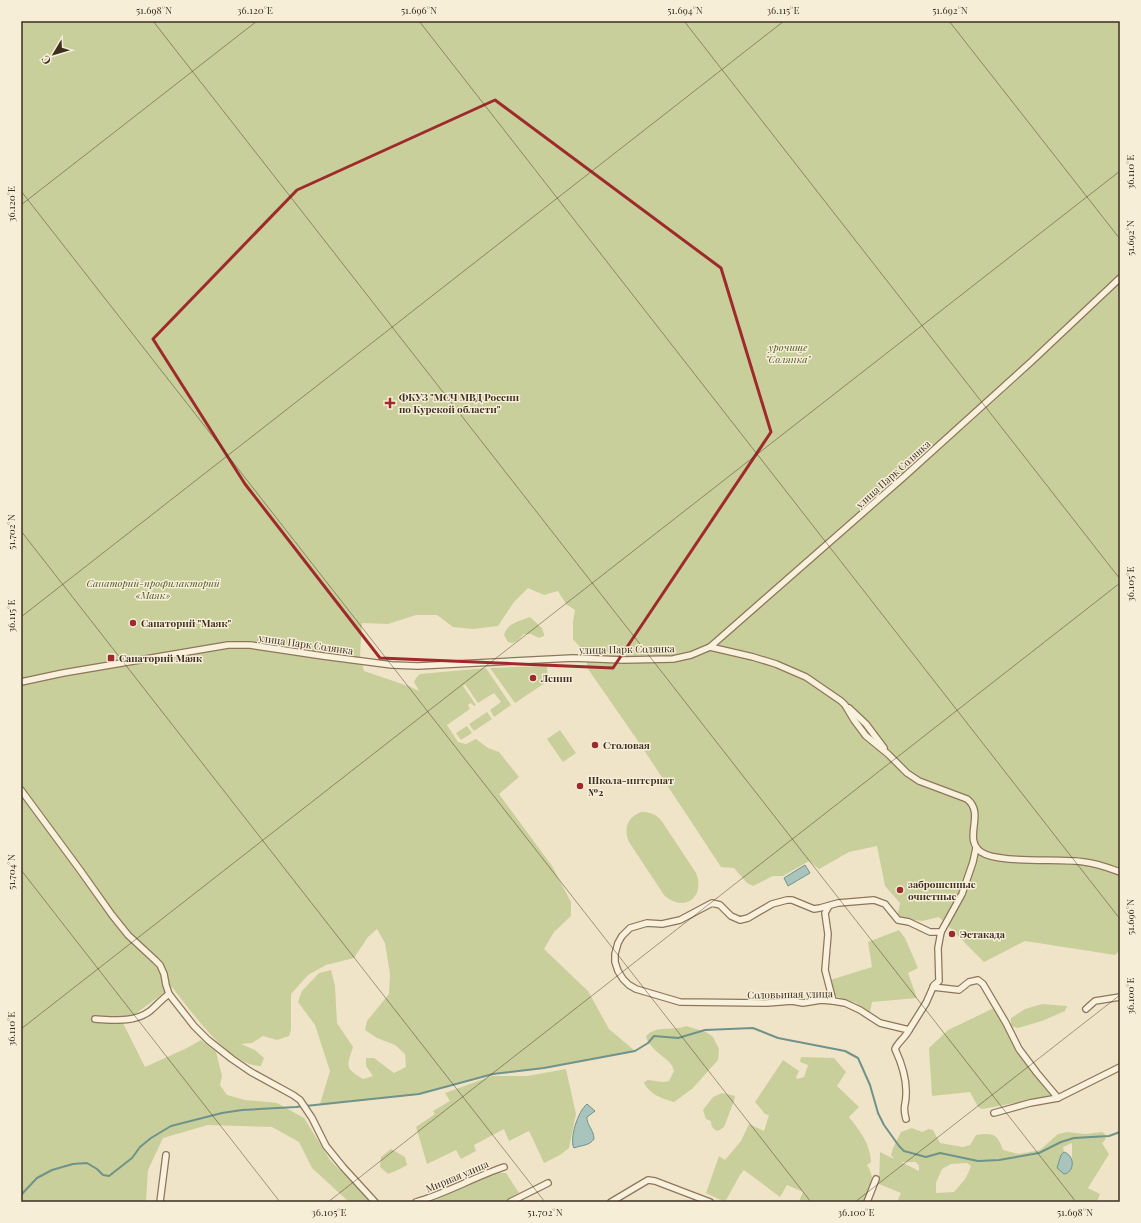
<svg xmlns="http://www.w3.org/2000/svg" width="1141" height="1223" font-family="'Playfair Display',serif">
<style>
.green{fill:#c9cf9b;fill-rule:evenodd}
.water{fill:#a9c4bc;stroke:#6f938a}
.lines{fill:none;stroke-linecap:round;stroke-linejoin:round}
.stream{stroke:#6f938a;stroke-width:2}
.minor-casing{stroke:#8d765c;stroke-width:8}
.minor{stroke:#faf1dc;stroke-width:5.5}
.marked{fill:none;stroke:#9e2a2b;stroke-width:3;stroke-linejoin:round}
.ticks{fill:none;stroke:#3d2e20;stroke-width:1;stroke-opacity:0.45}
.poi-dot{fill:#9e2a2b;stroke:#f7eed8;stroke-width:1.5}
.labels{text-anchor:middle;stroke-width:3;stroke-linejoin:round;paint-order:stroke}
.park-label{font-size:10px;font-style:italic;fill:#4d5a26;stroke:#f7eed8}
.poi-label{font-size:10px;font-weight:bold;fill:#3d2e20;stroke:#f7eed8;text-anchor:start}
.street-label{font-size:10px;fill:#3d2e20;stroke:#f7eed8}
.neatline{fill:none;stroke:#3d2e20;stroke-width:1.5}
.ticks-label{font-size:10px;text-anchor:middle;fill:#3d2e20}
</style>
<rect width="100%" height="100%" fill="#f0e4c8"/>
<!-- green -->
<g class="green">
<path d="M21,21h1099v929l-5,5 -90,-14 -41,21 -45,-45 -17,4 -25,-3 3,-15 -15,-17 -8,-40 -28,6 -30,17 -10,-8 -26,15h-10l-20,10 -6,-3 -13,-15 -13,-1 -81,-123 -52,-75 -3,-16 -12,-14v-17l2,-12 -9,-6 -8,-13 -14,4 -16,-7 -14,14 -16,24 -25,3 -20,-2 -16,-12h-21l-28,9 -26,-1 -2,32 4,16 47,16 8,4 -5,-9 2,-4 4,-4 66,-6 25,37 -17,12 -4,-7 11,-8 -7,-9 -16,10 -13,-19 -2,2 13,19 -2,1 -3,-3 -3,2 2,4 -23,16 11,17 8,2 10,-5 12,9 11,4 20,25 -20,17 53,72 19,36v14l-17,16 -10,17 44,42 21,38 26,22 -91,17 -51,6 -74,20 -99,10 10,-33 -15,-46 -17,-23 4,-11 17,-18 12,-3 4,16 2,37 16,24c-6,19 -9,21 10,32l10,-3 -7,-10v-8h8l20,15 12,-6 -1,-13 -10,-9 -18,-7 -12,-8 2,-9 22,-27 1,-20 -5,-31 -8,-14 -9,8 -14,21 -28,7 -18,10 -17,19v36l-2,6 -12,4 -14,-4 -11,7 -11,1 14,6 9,8 -3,8c-31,1 -71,-56 -89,-79l-49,36 22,44 42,-19 14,-8 15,12 6,24 -2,9 7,10 18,5 32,3 27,15 26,42 41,42h-22l-37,-34 -13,-26 -27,-15 -64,-2 -45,13 -15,32 -2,32h-125z"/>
<path d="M530,617l12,11 2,6v2l-5,2 -8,-4h-7l-7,7 -4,2 -5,-1 -4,-7c3,-12 16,-14 26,-18z"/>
<path d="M547,666l1,15 -33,22 -25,-35z"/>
<path d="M487,712l5,7 -18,12 -5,-7z"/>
<path d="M467,726l5,7 -11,7 -5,-7z"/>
<path d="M560,730l16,23 -13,9 -16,-23z"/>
<path d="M641,812c9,0 14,2 20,8l35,53c10,25 -13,40 -32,22l-35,-53c-6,-14 -1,-25 12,-30z"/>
<path d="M899,930l6,8 13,30 -10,5 9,25 -45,4 -2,11 -14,-10 -21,-7 -5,-16 42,-13 -4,-25z"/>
<path d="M1042,1004l25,2 -2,5 -23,10 -24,7 -7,-2v-8l14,-9z"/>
<path d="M994,1008l9,14 12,26 18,25 20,23 -71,13 -4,-2 -8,-15 -38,4 -3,-48 19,-18z"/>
<path d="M686,1026l20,6 7,5 6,12 -1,11 -26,29 -18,13c-11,-3 -26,-8 -30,-20l4,-2 15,2 6,-1 5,-10c-1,-3 -2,-6 -5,-9 -7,-7 -21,-15 -23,-26 12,-12 25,-4 40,-10z"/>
<path d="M801,1057l33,1 12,14 -9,14 22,21 -10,10c11,14 21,26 22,45l-4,3c10,16 3,22 -4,37h-61l-3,-1 4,-9 -16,-7 -7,12 -36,-27 -4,5 -15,27 -19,-9 13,-37 6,4 16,-19 8,-17 15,7 5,-16 -4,-1 -10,-12 28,-42 16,11 -3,6 1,2 7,-2 4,-12 -8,-3z"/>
<path d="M566,1069l10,45 -7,34 -9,7 -16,8 -15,-32 -20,10 -5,-12 -30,16 2,6 -15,8 -5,-9 -29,14 -11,-37 19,-13 -2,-3 17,-10 -5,-8 47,-17h35z"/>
<path d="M722,1093l13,3 -1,5 -10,26 -6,4c-5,-2 -7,-4 -7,-10l-5,-2 -3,-9 10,-13z"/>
<path d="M912,1128l10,4 7,-3 4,1 7,13 23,4 7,-2 6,-10c17,-2 21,-2 27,15l16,4 21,-4 18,-16 9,-2 18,2 17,-2 3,2c1,4 1,6 -3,9l7,11 -21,34 12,6 -3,8h-200l4,-9 -22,-9 1,-32 14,7 -3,-4 2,-7 8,-16zM1072,1143v16l-15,9 4,-13 3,-3 -1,-5zM901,1162h15l3,4v5zM967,1163l4,3 -5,12 -12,14 -18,1v-10l6,-14 9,-5z"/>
<path d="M391,1149l14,8 2,8 -7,4 -12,5 -8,-7 1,-10z"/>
<path d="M494,1173h12l13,20 -17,9h-67l2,-3z"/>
</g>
<!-- water -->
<g class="water">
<path d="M805,865l5,8 -22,13 -4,-8z"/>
<path d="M587,1104l8,7 -8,6c-1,7 7,13 7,22 -5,7 -12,6 -20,9 -5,-9 4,-37 13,-44z"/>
<path d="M1064,1152c12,4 10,21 0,22l-7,-6 4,-13z"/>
</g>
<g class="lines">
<!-- stream -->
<path class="stream" d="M21,1195l16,-17 15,-8 21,-6 14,-1 10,6 6,6 6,1 23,-18 8,-11 11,-9 20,-12 51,-13 20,-3 54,-3 123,-13 74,-20 51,-6 91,-17 13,-8 6,-7 24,2 27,-8 48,-2 25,10 67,13 13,7 12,27 8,28 6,12 15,21 5,5 22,6 14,-4 38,8 21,-1 40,-7 22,-11 13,-4 35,-2 11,-4"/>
<!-- minor casing -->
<g class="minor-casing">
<g id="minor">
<path d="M710,647l43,10 23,7 30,13 35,24 4,4 9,15 12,16 22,18 19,19 12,8 48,18c19,15 -5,39 14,53 17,12 80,6 103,10 12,1 25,6 36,10"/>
<path d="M21,682l42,-9 165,-28h22l73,11 69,9 26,1 155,-8 50,2 50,-1 18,-4 19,-8 196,-172 126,-114 88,-83"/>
<path d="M849,708l17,16 18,24"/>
<path d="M21,790l59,80 32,45 16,20 27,25 5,5 4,9 2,11 3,9 25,32 14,14 24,19 19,13 42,23 7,5 12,18 14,28 17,21 32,35"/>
<path d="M829,906l-4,7 3,21 -3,36 8,31"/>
<path d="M933,987l26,3 10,-8 9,-2 5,4 23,39 13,26 18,24 21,25"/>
<path d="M1086,1009l9,-8 25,-4"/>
<path d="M95,1019c19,1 39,4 55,-8 7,-6 12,-12 19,-17"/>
<path d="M909,1030l17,-27 8,-18 5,-4 -1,-33 3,-16 21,-38 11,-32 3,-14"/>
<path d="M994,1113l36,-10 28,-5 62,-31"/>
<path d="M906,1119c-4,-14 0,-12 0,-24 1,-16 -4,-31 -11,-46 3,-7 10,-11 14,-19l-29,-7 -20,-13 -15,-7 -12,-2 -12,-1 -18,3 -11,-2 -25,2 -87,-1 -44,-13 -7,-4 -6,-6 -5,-8 -3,-9v-8l3,-11 4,-7 8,-8 17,-5 15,1 18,-4 32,-17 8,2 11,11 9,4 8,-2 24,-14 15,-4h5l22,9 6,-1 18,-5 36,-3 11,4 13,16 11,2 21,10h11"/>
<path d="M160,1202l6,-47"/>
<path d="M416,1202c31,-9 58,-25 88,-35"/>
<path d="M510,1202l38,-19"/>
<path d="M611,1202l37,-22 7,1 55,21"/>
<path d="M867,1202l9,-23"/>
</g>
</g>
<!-- minor -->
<use href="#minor" class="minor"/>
</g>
<!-- marked area -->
<path class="marked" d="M495,100l226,168 50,164 -158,236 -233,-10 -135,-174 -92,-145 144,-149z"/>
<!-- ticks -->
<path class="ticks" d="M153,21l923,1181M419,21l701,898M684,21l436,558M949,21l171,218M21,191l790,1011M21,205l236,-184M21,531l524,671M21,617l763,-596M21,870l259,332M21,1029l1099,-858M328,1202l792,-619M855,1202l265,-207"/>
<!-- markers -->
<g class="poi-dot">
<path d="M388 397h4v4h4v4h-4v4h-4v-4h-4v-4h4z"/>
<circle cx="133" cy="623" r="4"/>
<rect x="107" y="654" width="8" height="8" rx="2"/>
<circle cx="533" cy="678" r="4"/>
<circle cx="595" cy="745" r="4"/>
<circle cx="580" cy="786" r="4"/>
<circle cx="900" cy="890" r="4"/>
<circle cx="952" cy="934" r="4"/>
</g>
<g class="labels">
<!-- park labels -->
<g class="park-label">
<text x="788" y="351">урочище<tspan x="788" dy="12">"Солянка"</tspan></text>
<text x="153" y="587">Санаторий-профилакторий<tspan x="153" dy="12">«Маяк»</tspan></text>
</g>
<!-- poi labels -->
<g class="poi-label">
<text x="399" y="401">ФКУЗ "МСЧ МВД России<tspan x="399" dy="12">по Курской области"</tspan></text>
<text x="141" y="627">Санаторий "Маяк"</text>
<text x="119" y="662">Санаторий Маяк</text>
<text x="541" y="682">Ленин</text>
<text x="603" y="749">Столовая</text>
<text x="588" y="784">Школа-интернат<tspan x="588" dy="12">№2</tspan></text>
<text x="908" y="888">заброшенные<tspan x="908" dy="12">очистные</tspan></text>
<text x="960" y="938">Эстакада</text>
</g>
<!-- street labels -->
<g class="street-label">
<text transform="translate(893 474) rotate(-42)" y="4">улица Парк Солянка</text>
<text transform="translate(306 644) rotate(8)" y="4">улица Парк Солянка</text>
<text transform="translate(627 649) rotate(-1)" y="4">улица Парк Солянка</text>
<text transform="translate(790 994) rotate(-1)" y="4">Соловьиная улица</text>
<text transform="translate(457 1176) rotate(-23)" y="4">Мирная улица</text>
</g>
</g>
<!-- border -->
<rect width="1141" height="1223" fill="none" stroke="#f7eed8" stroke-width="44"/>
<!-- north arrow -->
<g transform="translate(54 54) rotate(232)" stroke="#f7eed8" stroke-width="3" paint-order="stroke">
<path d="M0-3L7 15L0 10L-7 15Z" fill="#3d2e20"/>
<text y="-6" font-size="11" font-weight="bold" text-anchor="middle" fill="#3d2e20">С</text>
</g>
<rect x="22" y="22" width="1097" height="1179" class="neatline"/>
<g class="ticks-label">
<text x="154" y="14">51.698°N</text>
<text x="255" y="14">36.120°E</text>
<text x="419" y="14">51.696°N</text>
<text x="685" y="14">51.694°N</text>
<text x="783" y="14">36.115°E</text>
<text x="950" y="14">51.692°N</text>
<text transform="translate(1130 172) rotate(-90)" y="4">36.110°E</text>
<text transform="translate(11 204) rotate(-90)" y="4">36.120°E</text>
<text transform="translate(1130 238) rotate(-90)" y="4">51.692°N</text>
<text transform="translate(11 532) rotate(-90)" y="4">51.702°N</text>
<text transform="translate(1130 584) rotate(-90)" y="4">36.105°E</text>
<text transform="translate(11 616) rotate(-90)" y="4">36.115°E</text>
<text transform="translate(11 872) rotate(-90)" y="4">51.704°N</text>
<text transform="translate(1130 917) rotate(-90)" y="4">51.696°N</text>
<text transform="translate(1130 996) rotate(-90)" y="4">36.100°E</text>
<text transform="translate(11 1029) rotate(-90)" y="4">36.110°E</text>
<text x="329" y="1216">36.105°E</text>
<text x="545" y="1216">51.702°N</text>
<text x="856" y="1216">36.100°E</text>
<text x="1075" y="1216">51.698°N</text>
</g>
</svg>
